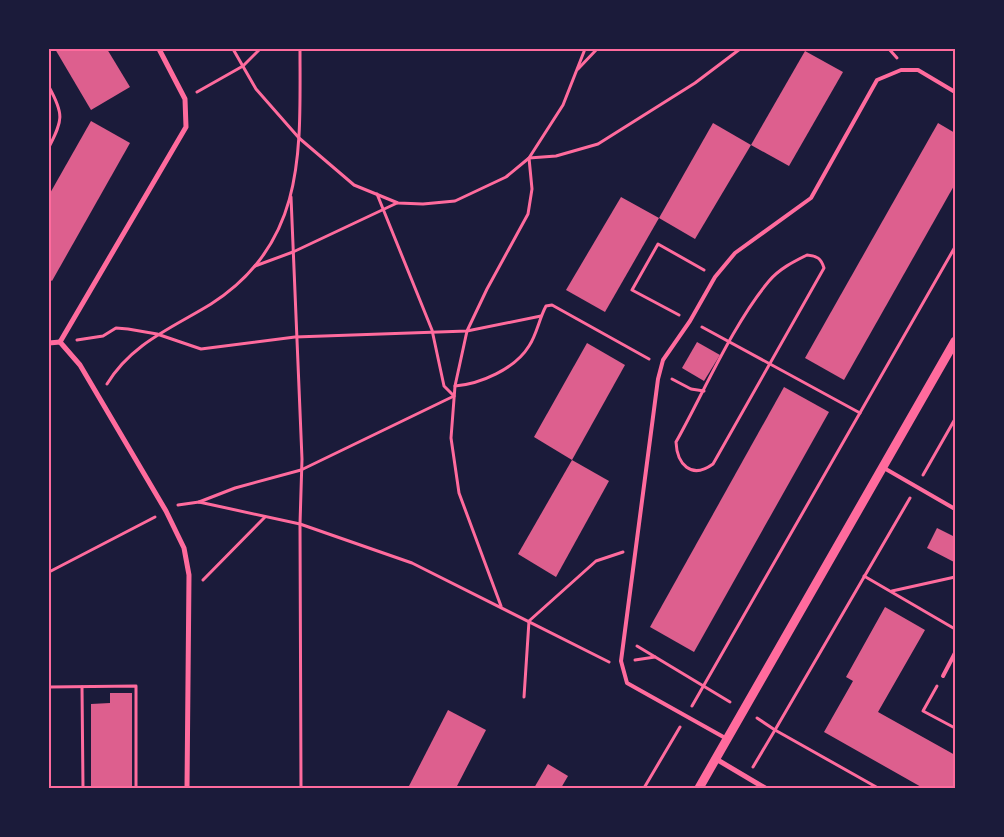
<svg xmlns="http://www.w3.org/2000/svg" width="1004" height="837" font-family="Karla,sans-serif">
<style>
.building{fill:#dd5f8e}
.lines{fill:none;stroke-linecap:round;stroke-linejoin:round}
.path{stroke:#ff6b9d;stroke-width:3}
.service{stroke:#ff6b9d;stroke-width:4}
.minor{stroke:#ff6b9d;stroke-width:5}
.tertiary{stroke:#ff6b9d;stroke-width:9}
.neatline{fill:none;stroke:#ff6b9d;stroke-width:2}
</style>
<rect width="100%" height="100%" fill="#1b1b3a"/>
<!-- building -->
<g class="building">
<path d="M55,49h52l23,38 -39,23z"/>
<path d="M805,51l38,21 -54,94 -38,-21z"/>
<path d="M91,121l39,22 -78,138 -3,-2v-84z"/>
<path d="M713,123l38,22 -56,94 -36,-21z"/>
<path d="M938,123l17,10v51l-111,196 -39,-22z"/>
<path d="M621,197l38,21 -54,94 -39,-22z"/>
<path d="M697,342l23,13 -16,26 -22,-13z"/>
<path d="M587,343l38,22 -53,95 -38,-23z"/>
<path d="M784,387l45,25 -135,240 -44,-25z"/>
<path d="M572,460l37,21 -53,96 -38,-23z"/>
<path d="M937,528l18,9 -1,25 -27,-14z"/>
<path d="M885,607l40,23 -47,82 77,43v33h-32l-99,-56 29,-51 -7,-4z"/>
<path d="M110,693h22v95h-41v-84l19,-1z"/>
<path d="M448,710l38,20 -30,58h-48z"/>
<path d="M548,764l20,12 -7,12h-27z"/>
</g>
<g class="lines">
<!-- path -->
<g class="path">
<path d="M233,49l23,40 43,49 55,47 44,18 25,1 32,-3 51,-24 23,-19 27,-2 42,-12 97,-61 45,-34"/>
<path d="M889,49l8,9"/>
<path d="M578,69l19,-20"/>
<path d="M49,87c15,27 14,33 0,60"/>
<path d="M197,92l46,-26 17,-17"/>
<path d="M291,197l11,262 -2,65 1,264"/>
<path d="M807,255c10,1 14,3 17,13l-111,196c-22,16 -36,0 -37,-22 28,-50 57,-118 93,-161 10,-12 24,-19 38,-26z"/>
<path d="M255,266l38,-14 104,-49"/>
<path d="M679,315l-47,-25 26,-46 46,26"/>
<path d="M702,327l158,86"/>
<path d="M77,340l26,-4 13,-8 12,1 29,5 44,15 94,-12 172,-6 74,-15"/>
<path d="M672,379l19,10 13,2"/>
<path d="M107,384c25,-41 65,-56 104,-80 96,-61 89,-155 89,-255"/>
<path d="M455,386c25,-2 60,-17 74,-40 8,-12 10,-27 17,-40l6,-1 97,54"/>
<path d="M923,475l32,-56"/>
<path d="M199,502l36,-14 66,-18 153,-74 -10,-10 -12,-56 -55,-136"/>
<path d="M178,505l21,-3 101,22 112,39 197,99"/>
<path d="M49,572l106,-55"/>
<path d="M864,576l91,53"/>
<path d="M203,580l62,-63"/>
<path d="M892,591l63,-14"/>
<path d="M501,606l-42,-113 -8,-55 4,-52 12,-55 20,-42 41,-75 4,-25 -3,-31 34,-53 22,-56"/>
<path d="M637,646l93,56"/>
<path d="M635,660l20,-3"/>
<path d="M937,686l-14,25 32,17"/>
<path d="M49,687l87,-1v102"/>
<path d="M82,687l1,101"/>
<path d="M524,697l5,-76 67,-60 27,-9"/>
<path d="M692,706l263,-459"/>
<path d="M753,767l22,-37 -18,-12"/>
<path d="M644,788l36,-61"/>
<path d="M878,788l-103,-58 135,-232"/>
</g>
<!-- service -->
<g class="service">
<path d="M884,468l71,41"/>
<path d="M943,676l12,-23"/>
<path d="M727,739l-100,-56 -6,-22 37,-282 5,-19 27,-39 25,-44 20,-24 76,-55 66,-118 24,-10h17l37,22"/>
</g>
<!-- minor -->
<g class="minor">
<path d="M60,342l20,23 86,146 18,37 5,27 -2,213"/>
<path d="M60,342l126,-215 -1,-28 -26,-50"/>
<path d="M49,343l11,-1"/>
<path d="M716,759l49,29"/>
</g>
<!-- tertiary -->
<path class="tertiary" d="M699,788l256,-447"/>
</g>
<!-- border -->
<rect width="1004" height="837" fill="none" stroke="#1b1b3a" stroke-width="100"/>
<rect x="50" y="50" width="904" height="737" class="neatline"/>
</svg>
